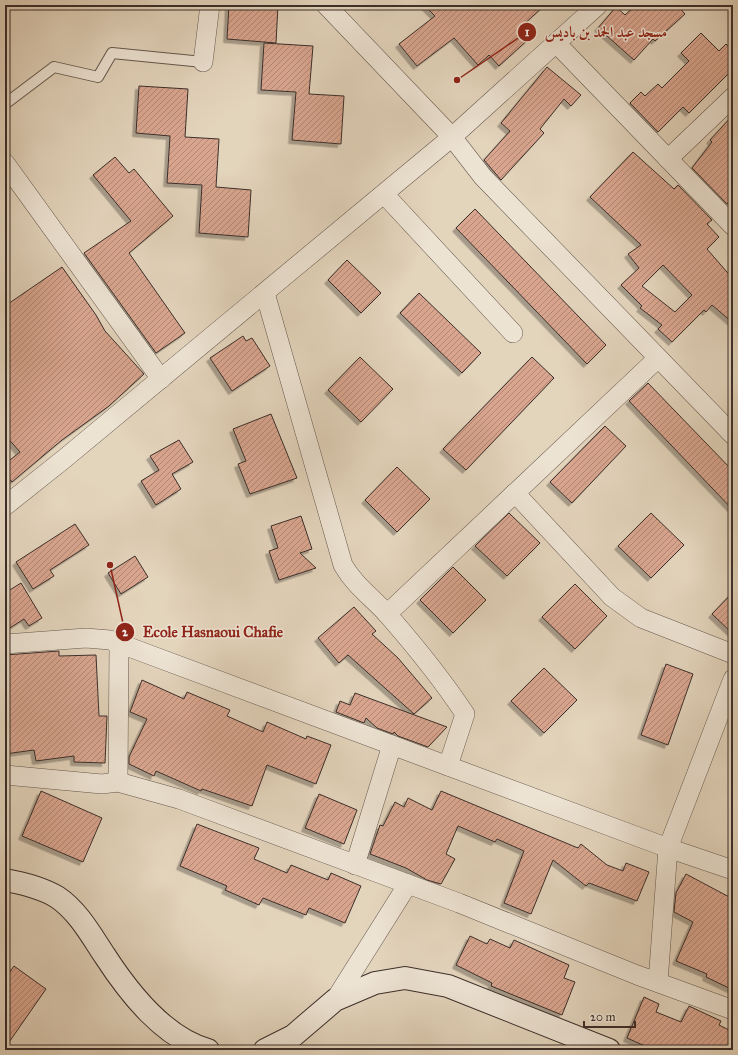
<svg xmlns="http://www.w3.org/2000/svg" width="738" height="1055" font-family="'IM FELL Great Primer',Amiri,serif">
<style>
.building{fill:url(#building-hatch);stroke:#3b2e2a;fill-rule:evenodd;filter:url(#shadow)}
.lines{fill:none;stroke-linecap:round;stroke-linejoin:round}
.lane-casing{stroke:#65584e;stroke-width:12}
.street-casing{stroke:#65584e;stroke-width:20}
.secondary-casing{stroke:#3b2e2a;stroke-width:24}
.lane{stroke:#ede3d3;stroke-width:10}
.street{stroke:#ede3d3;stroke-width:19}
.secondary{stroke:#ede3d3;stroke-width:22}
.leader{fill:none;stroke:#8f2418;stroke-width:1.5}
.callout-dot{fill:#8f2418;stroke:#ede3d3;stroke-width:1.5}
.mark-label{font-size:12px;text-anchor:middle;font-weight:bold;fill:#fff}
.callout-label{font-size:15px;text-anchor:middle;font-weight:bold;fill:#8f2418;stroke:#ede3d3;stroke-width:3;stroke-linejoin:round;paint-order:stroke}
</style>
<defs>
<pattern id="building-hatch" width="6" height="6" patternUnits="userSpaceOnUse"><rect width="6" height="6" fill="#d9a58f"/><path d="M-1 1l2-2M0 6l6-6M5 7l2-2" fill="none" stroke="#b18775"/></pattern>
<filter id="shadow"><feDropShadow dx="-3.5" dy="3.5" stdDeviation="0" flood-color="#0004"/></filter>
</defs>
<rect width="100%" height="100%" fill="#e3d4bc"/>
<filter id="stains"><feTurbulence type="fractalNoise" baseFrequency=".005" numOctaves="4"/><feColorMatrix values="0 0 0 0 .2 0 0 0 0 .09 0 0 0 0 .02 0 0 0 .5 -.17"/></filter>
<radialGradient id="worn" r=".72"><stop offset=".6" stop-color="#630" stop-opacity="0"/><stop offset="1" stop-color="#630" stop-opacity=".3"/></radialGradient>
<!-- building -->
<g class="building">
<path d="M229,5h49l-2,38 -49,-4z"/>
<path d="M424,5h121l-23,21 9,11 -32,29 -10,-11 -11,10 -24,-27 -37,28 -18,-22 36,-28z"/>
<path d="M636,5h41l8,9 -30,27 -2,-2 -19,21 -36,-32 18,-21 9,8z"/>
<path d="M701,33l18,18 7,-7 7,7v18l-44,44 -6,-6 -25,25 -28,-29 11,-11 4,4 13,-12 4,4 27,-27 -8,-8z"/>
<path d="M264,43l49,3 -4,48 35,2 -3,48 -49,-4 4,-48 -35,-2z"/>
<path d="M547,67l34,28 -10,11 -7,-7 -24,30 4,4 -43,47 -17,-20 26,-29 -9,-8z"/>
<path d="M139,86l49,3 -3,48 34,2 -3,48 35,3 -3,47 -49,-4 3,-48 -35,-2 3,-47 -34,-3z"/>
<path d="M733,115v84l-6,5 -35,-36 20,-26 -2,-2z"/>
<path d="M633,152l41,37 4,-4 34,35 -5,4 12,13 -12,12 26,30v44l-21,-18 -6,7 -2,-2 -32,32 -14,-13 4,-4 -22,-17 2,-2 -21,-21 18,-17 -11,-14 13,-9 -51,-48zM663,265l29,30 -17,17 -33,-26z"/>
<path d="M115,157l14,16 5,-4 39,47 -44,37 56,80 -29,20 -72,-100 47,-32 -38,-46z"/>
<path d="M475,209l131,136 -19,19 -131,-136z"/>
<path d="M347,260l34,33 -20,20 -33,-33z"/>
<path d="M62,267l34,48 9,16 39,43 -35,32 -47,34 -50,42 -7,-8v-10l15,-12 -15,-17v-129z"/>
<path d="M419,293l62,60 -19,20 -62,-60z"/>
<path d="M243,336l3,5 6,-3 18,28 -38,25 -22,-33z"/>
<path d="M360,357l33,32 -32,33 -33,-32z"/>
<path d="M532,357l22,21 -88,92 -23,-21z"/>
<path d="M648,383l85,88v39l-104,-109z"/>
<path d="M271,414l26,64 -47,16 -12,-30 8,-3 -13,-32z"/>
<path d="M605,426l21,20 -54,57 -22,-21z"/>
<path d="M179,440l14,22 -21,12 9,15 -25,16 -15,-24 18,-11 -9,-14z"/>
<path d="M397,467l33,32 -33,33 -32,-32z"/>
<path d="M509,513l31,30 -33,33 -32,-30z"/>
<path d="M651,513l33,32 -33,33 -33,-32z"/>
<path d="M301,516l11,33 -12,4 16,15 -37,12 -10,-29 9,-3 -7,-22z"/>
<path d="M75,524l14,21 -39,25 4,6 -21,13 -17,-27z"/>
<path d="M135,556l13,21 -27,17 -13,-21z"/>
<path d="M453,567l33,33 -33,33 -33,-33z"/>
<path d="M21,583l21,35 -13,8 -5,-7 -19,12v-38z"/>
<path d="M575,584l32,32 -32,33 -33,-32z"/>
<path d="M733,592v42l-21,-20z"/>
<path d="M354,607l22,24 -4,3 26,24 34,40 -18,16 -66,-59 -9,8 -21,-25z"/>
<path d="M59,651v5l37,-1 3,61h8l-2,47 -31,-1v-6l-38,5 -2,-11 -29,4v-99z"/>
<path d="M666,664l27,10 -25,71 -27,-10z"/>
<path d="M544,668l33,32 -33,33 -33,-32z"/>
<path d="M142,680l42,19 3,-7 43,18 -3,6 36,16 4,-10 39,17 1,-3 24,9 -15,39 -49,-19 -15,41 -50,-17 -1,2 -45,-20 -2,5 -25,-12v-7l18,-38 -17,-7z"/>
<path d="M355,693l92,34 -19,20 -30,-11 -4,-4 -1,2 -16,-6 -11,-10 -2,5 -28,-11 4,-11 10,4z"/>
<path d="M41,791l61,27 -19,44 -61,-26z"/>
<path d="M441,791l137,57 3,-4 26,21 16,6 3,-8 23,9 -12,29 -48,-18 -3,3 -33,-26 -22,54 -27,-11 20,-52 -27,-12 -2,3 -37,-16 -12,28 9,5 -14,25 -14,-4 -21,-12 -36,-14 10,-29 3,1 12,-24 9,5 4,-9 24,12z"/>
<path d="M319,794l38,16 -13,34 -39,-16z"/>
<path d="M197,824l62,24 -5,11 33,14 4,-8 37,15 3,-7 30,13 -16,37 -36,-15 -3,7 -43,-17 -4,7 -34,-15 2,-4 -47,-20z"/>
<path d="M686,874l47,25v91l-27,-13 1,-3 -31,-13 17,-39 -19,-10 2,-19z"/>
<path d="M470,936l17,8 3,-5 20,9 4,-8 55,25 -5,13 11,4 -13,33 -71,-29 1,-3 -36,-18z"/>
<path d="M14,966l32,23 -41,59v-69z"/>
<path d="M644,997l15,7 -3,8 25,10 8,-16 32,15 -2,4 14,7v18h-79l-27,-12z"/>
</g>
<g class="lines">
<!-- lane casing -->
<g class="lane-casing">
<path id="lane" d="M5,104l49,-37 44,10 14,-24 91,9"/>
</g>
<!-- street casing -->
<g class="street-casing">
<g id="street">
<path d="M326,5l126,132 31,40 250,258"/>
<path d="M556,43l177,183"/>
<path d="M203,62l7,-57"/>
<path d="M668,159l65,-62"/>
<path d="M5,163l156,216"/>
<path d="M384,194l129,139"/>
<path d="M265,293l78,272c12,21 30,33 45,50 27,31 54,64 77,99l-17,52"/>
<path d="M515,493l97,104 29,21 92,36"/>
<path d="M5,506l59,-47 388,-322 146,-132"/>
<path d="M387,614l271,-256"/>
<path d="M5,644l81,-6 24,2 558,208 65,22"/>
<path d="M5,775l97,9 16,-2 61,17 280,104 178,72 96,35"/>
<path d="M118,782l1,-138"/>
<path d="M355,865l37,-120"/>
<path d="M658,982l10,-134 65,-169"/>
<path d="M335,1000l73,-116"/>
</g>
</g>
<!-- secondary casing -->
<g class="secondary-casing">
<g id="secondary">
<path d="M5,880c17,3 37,8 52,17 21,14 34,38 48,59 24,37 59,82 103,94"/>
<path d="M265,1050l28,-14 42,-36 40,-17 30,-5 43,8 161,64"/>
</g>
</g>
<!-- lane -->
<use href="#lane" class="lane"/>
<!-- street -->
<use href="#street" class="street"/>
<!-- secondary -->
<use href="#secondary" class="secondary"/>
</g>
<!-- callouts -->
<path class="leader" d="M457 80L527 32M110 565L125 632"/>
<g class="callout-dot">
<circle cx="457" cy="80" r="4"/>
<circle cx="110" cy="565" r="4"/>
<circle cx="527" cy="32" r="10"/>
<circle cx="125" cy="632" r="10"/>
</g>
<g class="mark-label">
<text x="527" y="36">1</text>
<text x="125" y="636">2</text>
</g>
<g class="callout-label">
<text x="606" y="37">مسجد عبد الحمد بن باديس</text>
<text x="213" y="637">Ecole Hasnaoui Chafie</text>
</g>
<!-- margin -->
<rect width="738" height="1055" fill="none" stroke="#e3d4bc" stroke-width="20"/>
<rect x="6" y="6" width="726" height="1043" fill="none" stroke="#3b2e2a" stroke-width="2"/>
<rect x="10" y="10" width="718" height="1035" fill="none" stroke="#3b2e2a"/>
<!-- scale -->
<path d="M584 1021v6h51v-6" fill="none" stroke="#3b2e2a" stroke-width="2"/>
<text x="590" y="1021" font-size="12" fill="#3b2e2a" stroke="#ede3d3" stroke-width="3" paint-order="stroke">20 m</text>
<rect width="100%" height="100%" filter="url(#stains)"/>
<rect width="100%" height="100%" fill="url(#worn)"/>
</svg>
